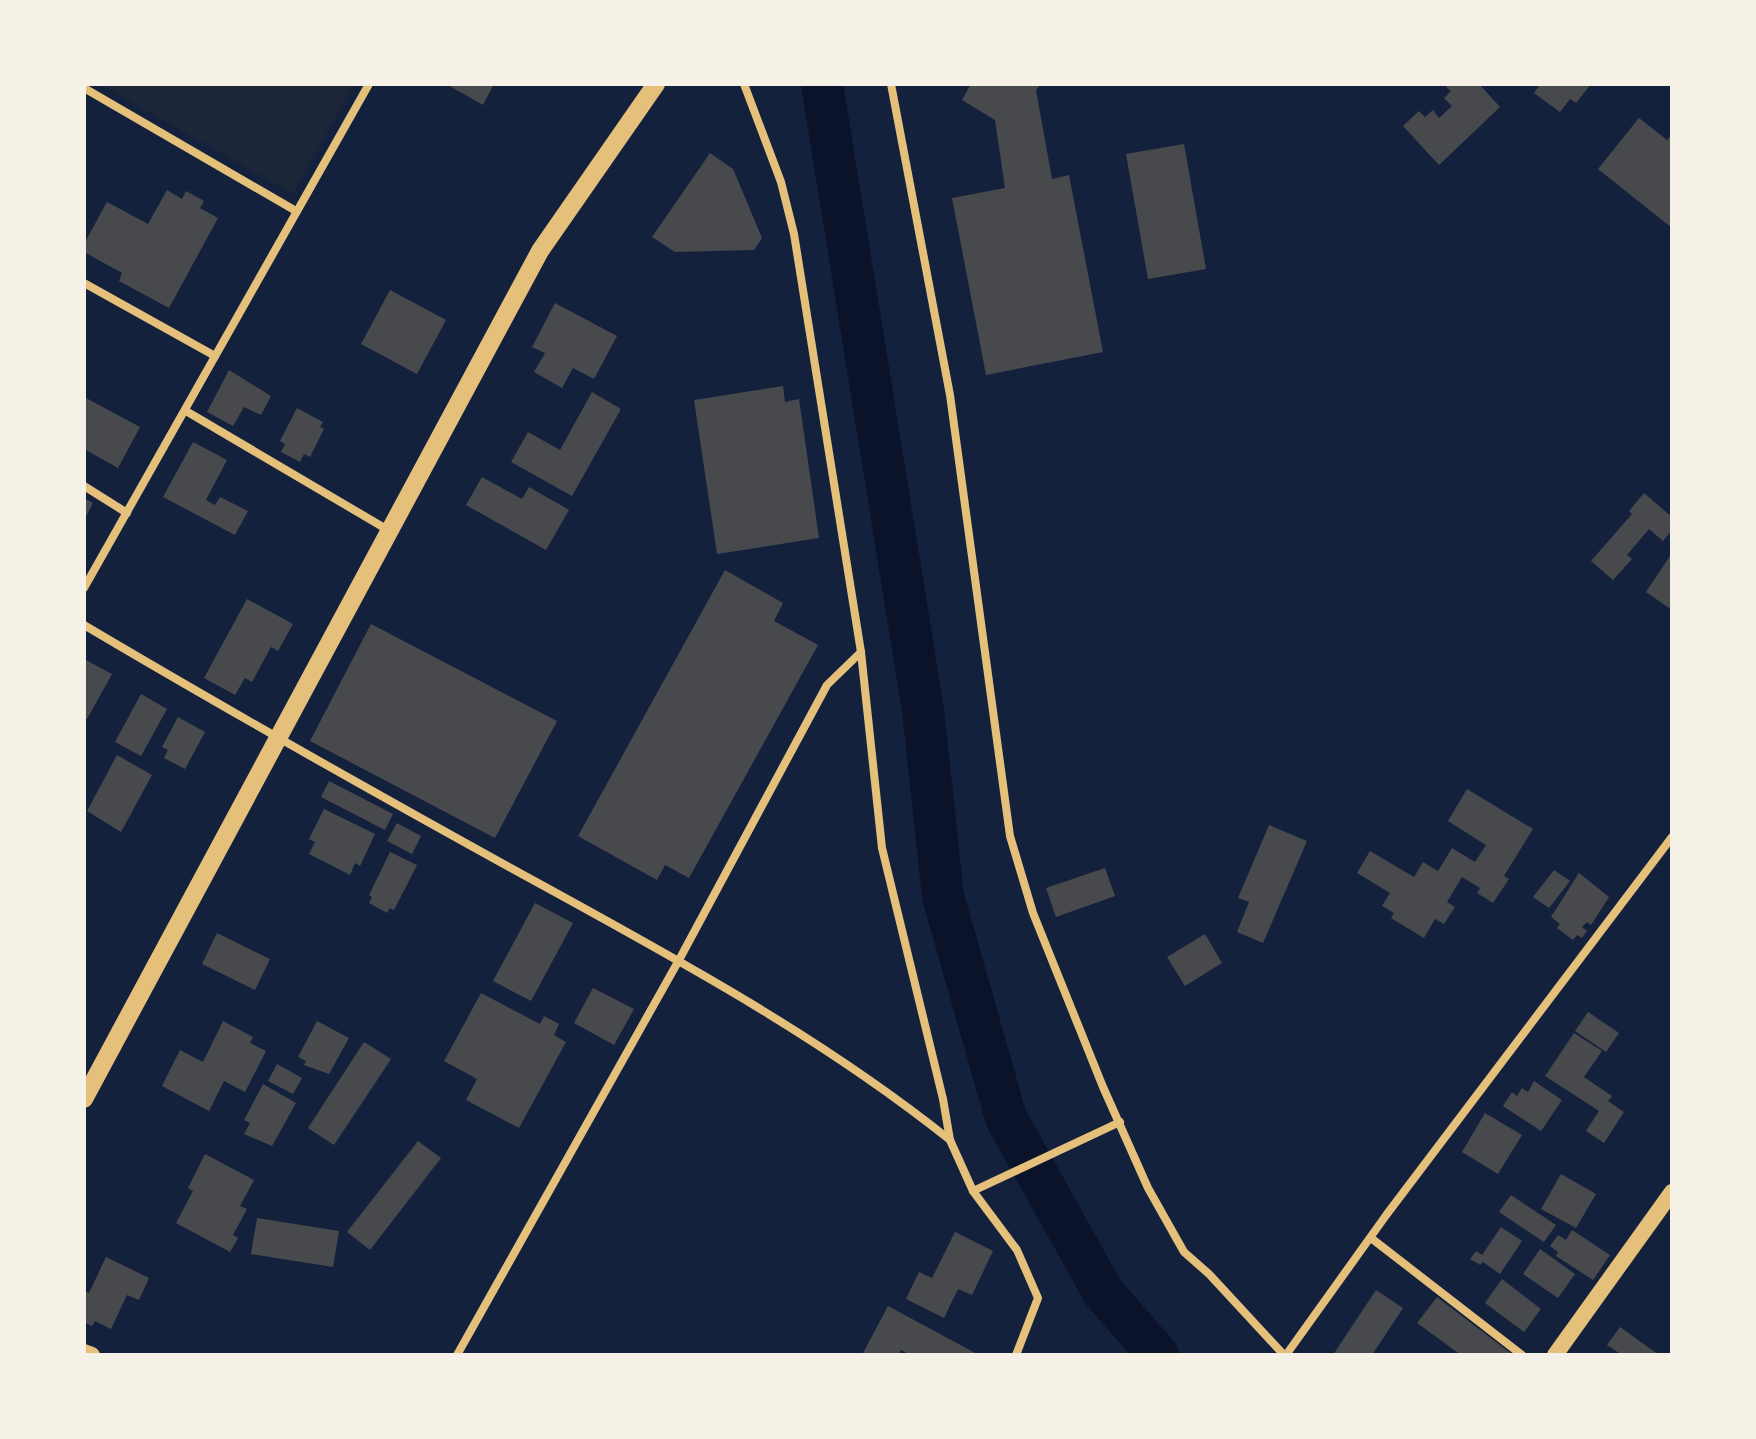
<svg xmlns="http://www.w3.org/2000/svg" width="1756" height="1439" font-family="'Open Sans',sans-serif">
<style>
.green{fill:#1d2539}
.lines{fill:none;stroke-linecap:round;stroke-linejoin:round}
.river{stroke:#0b132b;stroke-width:42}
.building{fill:#48494c}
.minor{stroke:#e5c07b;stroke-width:8}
.primary{stroke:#e5c07b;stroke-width:16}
.trunk{stroke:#e5c07b;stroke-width:18}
</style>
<rect width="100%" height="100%" fill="#14213d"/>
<!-- green -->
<path class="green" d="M100,84h254l-61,110z"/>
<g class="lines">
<!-- river -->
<path class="river" d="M822,84l101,626 20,186 63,222 97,174 55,63"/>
</g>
<!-- building -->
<g class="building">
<path d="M446,84h48l-11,21z"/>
<path d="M971,84h70l-5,6 16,89 17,-4 34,177 -117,23 -34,-177 53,-10 -10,-68 -33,-20z"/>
<path d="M1449,84h30l21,23 -61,58 -36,-39 16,-15 6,6 8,-7 6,8 13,-12 -8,-8 7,-7 -5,-4z"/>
<path d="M1540,84h51l-15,19 -6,-4 -10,13 -26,-19z"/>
<path d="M1639,118l28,22 5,-6v94l-74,-59z"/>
<path d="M1184,144l22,125 -58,10 -22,-125z"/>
<path d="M710,153l23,16 29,69 -8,12 -79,2 -23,-15z"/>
<path d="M167,190l15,9 4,-8 18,10 -4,7 18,10 -49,90 -50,-27 3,-8 -38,-21v-8l23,-42 41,22z"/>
<path d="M390,290l56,30 -29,54 -56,-30z"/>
<path d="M555,303l62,33 -23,43 -21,-11 -11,20 -28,-16 11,-19 -13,-6z"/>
<path d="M229,370l42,26 -10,19 -17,-8 -11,19 -26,-14z"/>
<path d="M783,386l2,16 14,-3 20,139 -102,16 -23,-154z"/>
<path d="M592,392l29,17 -49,87 -61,-34 17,-30 32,18z"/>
<path d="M86,398l54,29 -22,41 -34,-19z"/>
<path d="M297,408l26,14 -3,5 4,2 -14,28 -6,-3 -4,8 -19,-10 4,-8 -5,-3z"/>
<path d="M193,442l34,18 -21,40 9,5 5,-8 28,14 -13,24 -72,-38z"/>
<path d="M482,477l40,22 7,-12 40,23 -23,40 -80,-45z"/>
<path d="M1644,493l28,24v13l-9,11 -14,-12 -22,26 5,4 -19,21 -22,-19 41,-47 -3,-3z"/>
<path d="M84,498l9,5 -9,17z"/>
<path d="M1672,553v50l-3,5 -23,-16z"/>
<path d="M725,570l58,33 -9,18 44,24 -129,233 -24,-13 -8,15 -79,-44z"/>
<path d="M247,599l46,25 -15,27 -7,-4 -19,35 -7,-4 -10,17 -31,-17z"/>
<path d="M371,624l186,97 -62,117 -185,-97z"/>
<path d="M84,659l28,15 -25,45 -3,-2z"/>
<path d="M141,694l26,15 -26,47 -26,-14z"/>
<path d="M178,717l27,15 -20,37 -21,-11 4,-8 -6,-3z"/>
<path d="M117,755l35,20 -31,57 -34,-21z"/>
<path d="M329,781l64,33 -8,16 -64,-33z"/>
<path d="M1467,789l66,40 -29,47 5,3 -16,24 -16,-10 3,-5 -18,-11 -15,25 8,5 -11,17 -9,-5 -11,19 -33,-20 3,-5 -12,-7 8,-13 -33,-20 13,-22 44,26 9,-15 15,9 14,-23 23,14 11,-17 -38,-24z"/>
<path d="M324,809l51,25 -15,32 -5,-3 -5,12 -41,-21 6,-12 -6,-3z"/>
<path d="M397,823l24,13 -9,18 -25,-13z"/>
<path d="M1269,825l38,16 -44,102 -26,-11 12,-30 -11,-4z"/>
<path d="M390,852l27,13 -23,45 -4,-2 -3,5 -18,-10 3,-6 -3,-2z"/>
<path d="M1105,868l10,28 -59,21 -10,-29z"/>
<path d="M1554,870l16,11 -21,27 -16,-11z"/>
<path d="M1579,873l30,24 -18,28 -4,-3 -5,5 5,4 -5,7 -5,-3 -4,5 -16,-12 3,-4 -9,-7z"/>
<path d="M535,903l38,20 -42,78 -38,-20z"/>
<path d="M217,933l53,26 -15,31 -53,-26z"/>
<path d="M1205,934l17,29 -37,23 -18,-29z"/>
<path d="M593,988l41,21 -20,36 -40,-22z"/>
<path d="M481,993l59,31 4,-8 15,8 -5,11 12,7 -47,86 -53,-28 11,-21 -33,-18z"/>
<path d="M1588,1012l31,21 -13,19 -31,-21z"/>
<path d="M223,1021l30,16 -3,6 16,8 -21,41 -21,-11 -15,30 -47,-25 18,-36 23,12z"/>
<path d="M317,1021l32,17 -20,36 -25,-9 2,-4 -8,-4z"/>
<path d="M1574,1033l28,18 -18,26 28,19 -4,5 16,11 -20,31 -18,-12 13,-20 -54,-35z"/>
<path d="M364,1042l27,17 -57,86 -26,-17z"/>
<path d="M277,1064l25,14 -9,16 -25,-13z"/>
<path d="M1534,1081l28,19 -21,31 -38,-25 9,-14 5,4 5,-8 6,4z"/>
<path d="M263,1084l33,19 -24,43 -28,-12 6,-11 -6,-3z"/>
<path d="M1485,1113l37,22 -24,39 -36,-22z"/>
<path d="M418,1141l23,17 -71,92 -23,-18z"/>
<path d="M205,1154l49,26 -14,26 7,3 -14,26 5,3 -8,14 -54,-29 17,-32 -5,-3z"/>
<path d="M1561,1174l35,20 -20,34 -35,-19z"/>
<path d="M1511,1195l45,30 -12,17 -45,-30z"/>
<path d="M257,1218l82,13 -6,36 -82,-13z"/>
<path d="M1501,1227l21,14 -22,33 -17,-12 -3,3 -10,-6 6,-8 6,4z"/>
<path d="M1572,1230l38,25 -17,25 -37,-24 2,-4 -8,-6 8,-11 8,5z"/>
<path d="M955,1232l38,19 -21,44 -14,-6 -14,29 -38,-19 13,-27 13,6z"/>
<path d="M1540,1249l35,25 -17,24 -35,-24z"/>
<path d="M106,1257l43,21 -10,22 -12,-5 -16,34 -16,-8 -3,5 -8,-4v-31l5,2z"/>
<path d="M1502,1279l39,30 -17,23 -39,-29z"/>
<path d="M1376,1290l27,18 -31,47h-39z"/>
<path d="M1437,1297l76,58h-52l-44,-32z"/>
<path d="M888,1306l91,49h-69l-9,-5 -3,5h-36z"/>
<path d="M1620,1327l39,28h-37l-15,-10z"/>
</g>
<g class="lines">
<!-- minor -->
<g class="minor">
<path d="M744,84l37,98 13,52 67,418 21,196 61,251 7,41 23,51 44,59 21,48 -22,57"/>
<path d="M891,84l59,311 60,441 23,77 70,174 45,101 36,64 25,22 75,81"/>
<path d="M84,88l212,123"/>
<path d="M84,283l131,73"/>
<path d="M186,411l202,119"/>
<path d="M84,486l43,27"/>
<path d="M84,588l285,-504"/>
<path d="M84,625c140,83 282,163 425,242 151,83 306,165 441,273"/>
<path d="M973,1191l147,-69"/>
<path d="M1371,1238l151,117"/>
<path d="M457,1355l222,-395 148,-275 34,-33"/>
<path d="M1286,1355l101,-141 285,-377"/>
</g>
<!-- primary -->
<g class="primary">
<path d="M84,1352l8,3"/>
<path d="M1555,1355l117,-163"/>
</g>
<!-- trunk -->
<path class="trunk" d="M84,1099l456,-848 116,-167"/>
</g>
<!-- border -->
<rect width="1756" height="1439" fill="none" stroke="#f6f1e7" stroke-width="172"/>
</svg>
